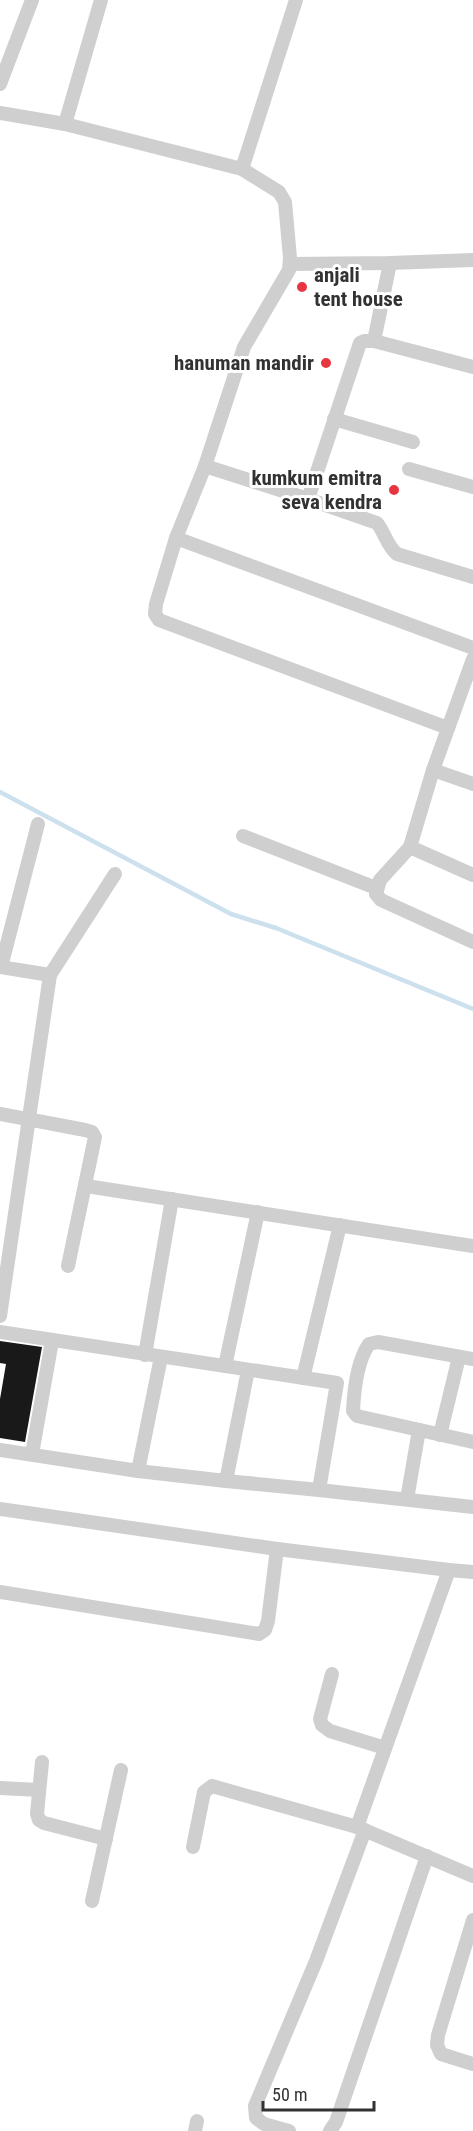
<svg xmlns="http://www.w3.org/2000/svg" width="473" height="2131" font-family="'Roboto Condensed',sans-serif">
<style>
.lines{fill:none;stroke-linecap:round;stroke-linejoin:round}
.stream{stroke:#cde0ee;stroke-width:4.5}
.building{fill:#191919}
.minor{stroke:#cfcfcf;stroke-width:14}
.poi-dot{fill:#e7363f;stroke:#fff;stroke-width:2}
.labels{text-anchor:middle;stroke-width:6;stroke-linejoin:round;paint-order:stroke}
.poi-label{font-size:21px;font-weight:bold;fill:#323232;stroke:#fff;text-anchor:end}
</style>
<rect width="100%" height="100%" fill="#fff"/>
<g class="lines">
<!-- stream -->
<path class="stream" d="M0,792l231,122 45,14 197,81"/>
</g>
<!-- building -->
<path class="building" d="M0,1341l42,6 -17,95 -25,-4v-39l6,-35 -6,-1z"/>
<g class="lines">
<!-- minor -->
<g class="minor">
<path d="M0,84l32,-84"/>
<path d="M0,113l65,11 177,45 37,23 6,10 5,56 -1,12 -45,77 -39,119 -29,72 297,110"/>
<path d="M65,124l36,-124"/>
<path d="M242,169l54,-169"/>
<path d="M290,264l100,-1 83,-3"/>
<path d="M374,341l16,-78"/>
<path d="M473,367l-99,-26h-10l-4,2 -52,156 69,24c8,10 10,23 20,31l76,23"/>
<path d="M334,419l79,23"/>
<path d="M205,466l103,33"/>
<path d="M409,469l64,18"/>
<path d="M176,538l-20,66 -1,10 4,6 289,108"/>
<path d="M473,659l-40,111 -23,77 63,28"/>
<path d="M433,770l40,14"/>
<path d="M243,836l133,52"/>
<path d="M410,847l-30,33 -4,14 5,6 92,42"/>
<path d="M0,967l50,8 -50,341"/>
<path d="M1,967l37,-143"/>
<path d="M50,975l65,-101"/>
<path d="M0,1114l85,16 7,2 3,5 -27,129"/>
<path d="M86,1186l387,60"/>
<path d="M0,1332l337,51 -18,107 154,17"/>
<path d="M145,1355l27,-156"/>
<path d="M473,1359l-95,-17 -9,2c-12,17 -15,46 -16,67l4,5 116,26"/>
<path d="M225,1366l33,-154"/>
<path d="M303,1378l37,-153"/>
<path d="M440,1435l19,-78"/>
<path d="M0,1450l138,21 88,10 22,-111"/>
<path d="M32,1454l20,-113"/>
<path d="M138,1471l23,-114"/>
<path d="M226,1481l93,9"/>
<path d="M407,1499l12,-69"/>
<path d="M0,1509l277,40 172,21 -92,257"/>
<path d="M449,1570l24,2"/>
<path d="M0,1592l259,42 6,-4 3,-9 9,-72"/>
<path d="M332,1674l-12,45 2,6 8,6 55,17"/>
<path d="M42,1762l-5,52 2,6 5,3 62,16"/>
<path d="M0,1788l39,2"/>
<path d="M193,1847l11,-55 8,-6 145,41 116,49"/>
<path d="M92,1901l29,-131"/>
<path d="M473,1920l-35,115 -1,10 4,9 32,10"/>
<path d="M195,2131l2,-10"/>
<path d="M289,2131l-25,-7 -8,-6 -1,-12 61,-145 49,-131"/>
<path d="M330,2131l6,-9 91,-266"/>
</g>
</g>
<!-- markers -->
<g class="poi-dot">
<circle cx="302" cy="287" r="6"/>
<circle cx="326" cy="363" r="6"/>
<circle cx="394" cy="490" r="6"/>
</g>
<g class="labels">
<!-- poi labels -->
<g class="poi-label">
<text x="314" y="282" text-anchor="start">anjali<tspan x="314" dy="24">tent house</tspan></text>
<text x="314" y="370">hanuman mandir</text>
<text x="382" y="485">kumkum emitra<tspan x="382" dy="24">seva kendra</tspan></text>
</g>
</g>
<!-- scale -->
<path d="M263 2101v9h111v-9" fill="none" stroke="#323232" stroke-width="3"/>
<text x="272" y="2101" font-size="18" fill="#323232" stroke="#ffffff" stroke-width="4.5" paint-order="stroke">50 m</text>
</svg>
